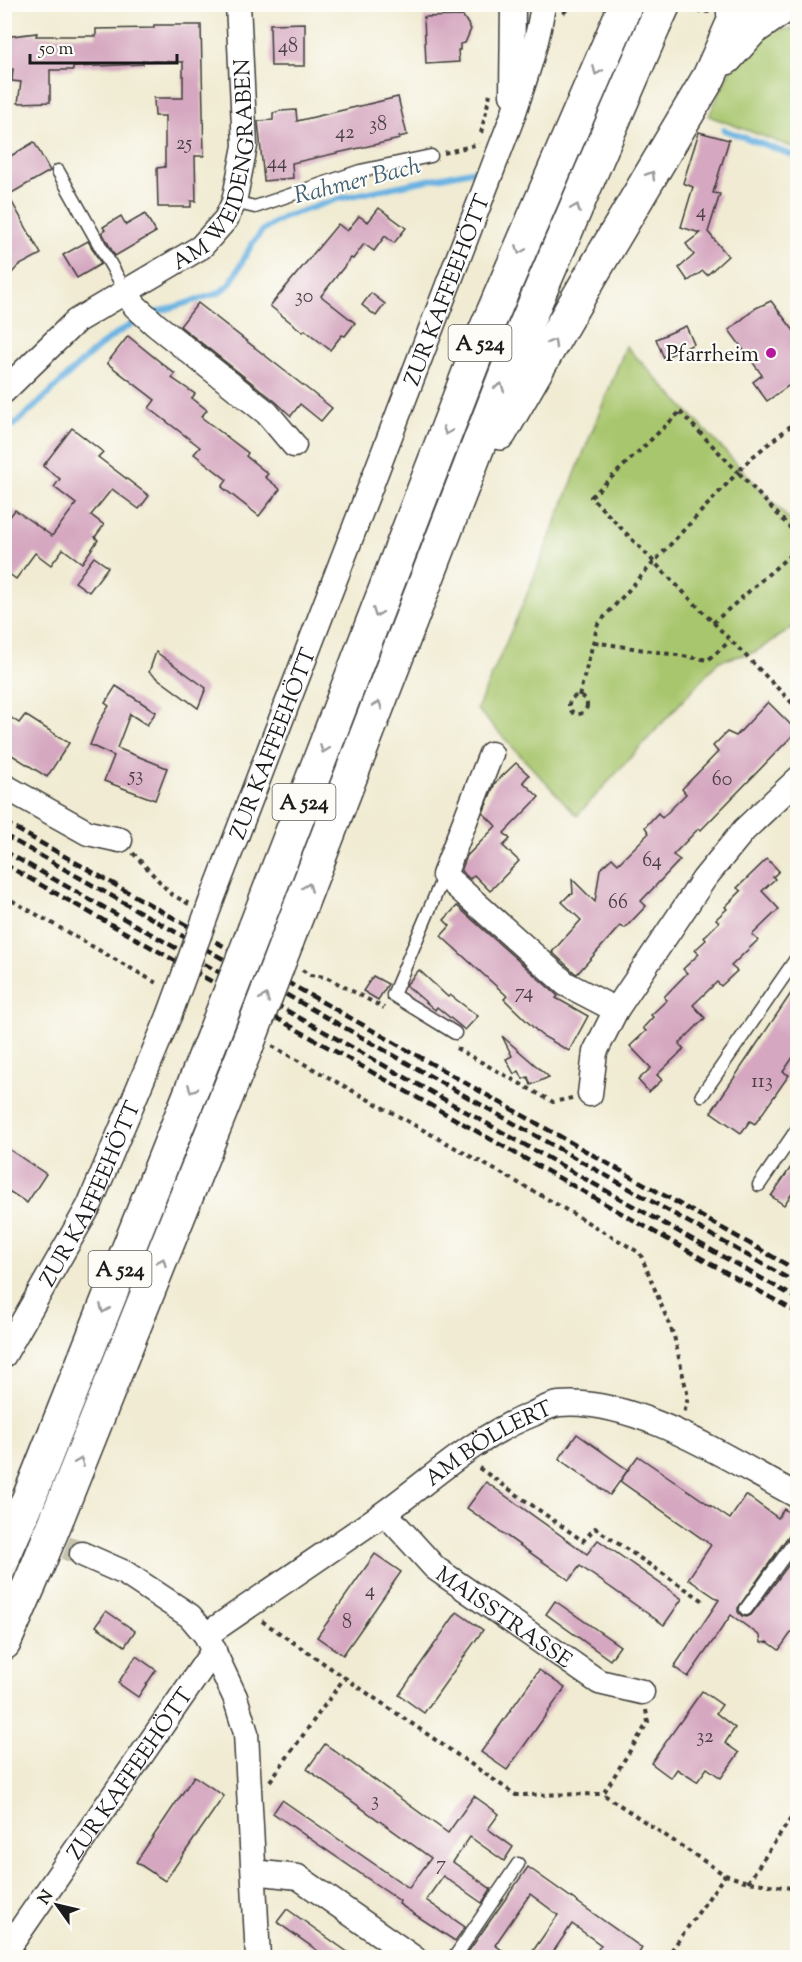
<svg xmlns="http://www.w3.org/2000/svg" width="802" height="1962" font-family="'Sorts Mill Goudy',serif">
<style>
.green{fill:#a8c66d;stroke:#627144;stroke-width:1.5}
.lines{fill:none;stroke-linecap:round;stroke-linejoin:round}
.stream{stroke:#6ab2e2;stroke-width:6}
.building{fill:#d5a7c0}
.street-tunnel{stroke:#c6c2ae;stroke-width:24;stroke-dasharray:24 12;stroke-linecap:butt}
.lane-casing{stroke:#3c3b37;stroke-width:15}
.street-casing{stroke:#3c3b37;stroke-width:27}
.highway-casing{stroke:#3c3b37;stroke-width:36}
.path{stroke:#3c3b37;stroke-width:4;stroke-dasharray:4.5 4.5;stroke-linecap:butt}
.lane{stroke:#fff;stroke-width:12}
.street{stroke:#fff;stroke-width:24}
.highway{stroke:#fff;stroke-width:33}
.rail{stroke:#1c1c1c;stroke-width:4.5;stroke-dasharray:9 4.5;stroke-linecap:butt}
.street-bridge-casing{stroke:#3c3b37;stroke-width:27;stroke-linecap:butt}
.highway-bridge-casing{stroke:#3c3b37;stroke-width:36;stroke-linecap:butt}
.street-bridge{stroke:#fff;stroke-width:24}
.highway-bridge{stroke:#fff;stroke-width:33}
.oneway{stroke:#999}
.poi-dot{fill:#b5179e;stroke:#fdfcf7;stroke-width:2}
.labels{text-anchor:middle;stroke-width:4.5;stroke-linejoin:round;paint-order:stroke}
.number-label{font-size:20px;fill:#4a3f45}
.shield{fill:#fdfcf7;stroke:#605f5e;stroke-width:1.5}
.shield-label{font-size:21px;font-weight:bold;fill:#1c1c1c}
.street-label{font-size:22px;fill:#1c1c1c;stroke:#fdfcf7}
.poi-label{font-size:22px;fill:#1c1c1c;stroke:#fdfcf7;text-anchor:end}
.water-label{font-size:24px;font-style:italic;fill:#3f6075;stroke:#fdfcf7}
</style>
<rect width="100%" height="100%" fill="#fdfcf7"/>
<filter id="ink" filterUnits="userSpaceOnUse"><feTurbulence type="fractalNoise" baseFrequency=".0167" numOctaves="2"/><feDisplacementMap in="SourceGraphic" scale="12" xChannelSelector="R" yChannelSelector="G"/><feConvolveMatrix kernelMatrix="1 2 1 2 8 2 1 2 1" color-interpolation-filters="sRGB"/></filter>
<filter id="wash" filterUnits="userSpaceOnUse"><feTurbulence type="fractalNoise" baseFrequency=".008" numOctaves="4" result="noise"/><feDisplacementMap in="SourceGraphic" scale="24" xChannelSelector="R" yChannelSelector="G"/><feGaussianBlur stdDeviation="1.35" result="paint"/><feColorMatrix in="noise" values="0 0 0 0 0 0 0 0 0 0 0 0 0 0 0 0 0 1.4 0 .05"/><feComposite in="paint" operator="in"/></filter>
<g filter="url(#wash)">
<rect width="100%" height="100%" fill="#f0ebd2"/>
<!-- green -->
<g class="green">
<path d="M769,29h28v120l-88,-33 25,-55z"/>
<path d="M626,346l171,182v97l-42,27 -36,9 -142,155 -100,-107 49,-112z"/>
</g>
<g class="lines">
<!-- stream -->
<g class="stream">
<path d="M724,130l74,27"/>
<path d="M154,313l65,-20 11,-9 22,-40 11,-14 21,-13 57,-19 135,-28"/>
<path d="M4,432c47,-33 87,-90 138,-113"/>
</g>
</g>
<g id="blocks">
<!-- building -->
<g class="building">
<path d="M463,16l8,13 -6,14 -5,1v6h-2l1,12 -33,2 -2,-47z"/>
<path d="M305,23v43h-34l-1,-42z"/>
<path d="M154,25h47l3,131h-9l1,45h-5v6h-33l-1,-39 8,-1v-51h-10l-1,-18h29v-36l-40,-1v3l-70,3v3h-23v32l-32,1 3,-21 -9,-1 1,-12 -9,1v-33l33,-4 -1,3h60v-7l58,-1z"/>
<path d="M398,97l9,38 -8,2 1,2 -108,24 1,15 -29,3 -6,-60 15,-1v-7l7,-2 16,-1 1,11z"/>
<path d="M699,132l30,8 -16,53 7,1 -12,38 20,24 -21,19 -4,-4 -15,10 -9,-13 15,-13 -8,-11 14,-11 -19,-6 12,-40 -10,-4z"/>
<path d="M34,142l16,29 -42,24 33,59 -23,12 -14,16v-122z"/>
<path d="M379,208l27,20 -12,15 -9,-7 -11,15 -10,-7 -11,15 -2,-1 -30,38 34,27 -10,13 -3,-1 -12,15 -25,-20 -2,2 -33,-26 68,-82 9,7 12,-15 9,6z"/>
<path d="M145,214l11,18 -41,24 -13,-24 3,-2 -2,-3 18,-11 5,9z"/>
<path d="M88,241l13,23 -24,14 -14,-23z"/>
<path d="M371,293l14,11 -9,12 -14,-11z"/>
<path d="M771,301l27,35v43l-31,22 -14,-19 9,-7 -33,-45 27,-22z"/>
<path d="M198,303l134,105 -11,13 -21,-17 -9,12 -15,-14 -96,-76z"/>
<path d="M686,326l8,18 -30,14 -8,-19z"/>
<path d="M128,336l47,38 -3,4 23,16 -3,4 15,12 -6,7 47,36 -2,3 22,18 -3,3 15,12 -21,27 -37,-29 5,-7 -33,-26 6,-7 -51,-39 6,-8 -48,-37z"/>
<path d="M72,428l31,24 -5,5 51,39 -10,13 -27,-20 -21,26 13,10 -9,12 3,3 -16,23 -19,-14 -12,16 -16,-12 -19,26 -12,-9v-46l11,-14 37,26 24,-32 -22,-17 6,-8 -17,-13z"/>
<path d="M94,557l14,10 -19,25 -14,-10z"/>
<path d="M156,652l50,36 -8,20 -49,-36z"/>
<path d="M116,686l40,26 -9,13 -17,-11 -13,34 50,20 -12,32 -51,-19 10,-25 -24,-11 10,-25 9,-14 -4,-3z"/>
<path d="M768,702l29,29 -96,99 -2,-2 -26,27 7,5 -39,41 5,5 -21,22 -5,-2 -43,48 -3,-2 -22,-20 29,-32 -19,-18 7,-7 4,-1 -1,-15 23,23 5,-33 12,-11 6,6 31,-31 -4,-6 13,-14 4,5 24,-24 -4,-5 36,-37 -5,-6 14,-14 9,4z"/>
<path d="M4,713l15,10 6,-8 44,28 -22,34 -43,-27z"/>
<path d="M516,763l13,12 -6,7 16,15 -35,36 6,6 -7,7 16,15 -29,30 -16,-16 -4,4 -9,-8 6,-15 29,-30 -13,-13 12,-30z"/>
<path d="M767,859l12,12 -6,6 2,2 -13,12 17,18 -27,26 6,5 -27,26 6,5 -16,15 -4,-4 -24,23 12,13 -26,26 5,5 -27,26 5,5 -13,12 -11,-12 13,-12 -21,-22 16,-15 -3,-3 10,-11 -2,-2 16,-15 -3,-3 23,-24 -4,-4 16,-15 -4,-4 11,-10 -2,-3 15,-15 -3,-3 11,-10 -2,-2 16,-16 -4,-3z"/>
<path d="M457,906l101,90 -2,2 32,18 -19,35 -28,-16 -37,-36 3,-3 -66,-60 9,-10 -6,-6z"/>
<path d="M419,970l29,27 2,-2 28,21 -13,14 -28,-23 -2,3 -29,-25z"/>
<path d="M373,976l15,8 -10,16 -15,-9z"/>
<path d="M798,983v67l-15,22 6,3 -34,49 -5,-3 -9,12 -30,-21z"/>
<path d="M502,1036l9,8 38,33 -18,8 -3,-8 -5,2 -4,-8 -5,3 -8,-15 6,-3z"/>
<path d="M4,1146l42,28 -19,29 -23,-15z"/>
<path d="M798,1157v28l-14,20 -13,-9z"/>
<path d="M577,1434l51,36 -18,25 -51,-36z"/>
<path d="M638,1456l92,63 16,-24 32,23 6,-9 14,9v11l-7,3 -53,76v4l4,4 4,1 6,-3 46,-62v71l-19,27 -11,-8 -7,1 -1,-7 -29,-21 -43,62 -14,-10 45,-67 -31,-21 23,-34 -91,-64z"/>
<path d="M486,1482l101,72 11,-14 84,59 -18,26 -84,-59 -11,14 -102,-72z"/>
<path d="M375,1554l26,18 -58,83 -26,-18z"/>
<path d="M555,1601l65,45 -10,14 -64,-46z"/>
<path d="M106,1611l29,20 -10,15 -29,-20z"/>
<path d="M457,1612l26,18 -59,83 -25,-18z"/>
<path d="M136,1656l20,14 -18,27 -20,-14z"/>
<path d="M539,1670l26,18 -58,82 -26,-18z"/>
<path d="M702,1691l20,14 -6,8 19,15 -10,15 14,10 -18,25 -14,-10 -10,14 -20,-13 -6,9 -20,-15z"/>
<path d="M325,1744l123,89 26,-37 25,18 -11,15 25,18 -9,14 -34,-24 -17,25 38,27 -9,14 -39,-27 -17,24 39,27 -10,14 -56,-37 1,-3 -127,-88 9,-13 127,88 22,-30 -124,-89z"/>
<path d="M194,1776l30,20 -59,85 -29,-19z"/>
<path d="M528,1867l114,81 -6,10h-44l9,-13 -29,-21 -23,34h-21l30,-43 -28,-21 -35,51 18,13h-36l-9,-6z"/>
<path d="M287,1909l69,49h-28l-51,-36z"/>
</g>
</g>
</g>
<g filter="url(#ink)">
<use href="#blocks" fill-opacity="0" stroke="#3c3b37" stroke-width="1.5"/>
<g class="lines">
<!-- street-tunnel -->
<path class="street-tunnel" d="M32,1535l50,19"/>
<!-- lane casing -->
<g class="lane-casing">
<g id="lane">
<path d="M58,171l68,121"/>
<path d="M234,202l21,5 105,-36 71,-15"/>
<path d="M444,875l-51,120 62,38"/>
<path d="M702,1095l96,-139"/>
<path d="M759,1185l39,-57"/>
<path d="M746,1609l52,-72"/>
<path d="M454,1958l64,-94"/>
</g>
</g>
<!-- street casing -->
<g class="street-casing">
<g id="street">
<path d="M512,95l1,-91"/>
<path d="M126,292l9,14 21,19 111,88 27,32"/>
<path id="s1" d="M4,391l72,-70 125,-74 25,-28 8,-17 11,-56 -7,-142"/>
<path d="M491,754l-47,121 122,109 50,26"/>
<path d="M4,786l84,47 32,7"/>
<path id="s2" d="M211,902l301,-784c12,-37 26,-74 31,-114"/>
<path d="M590,1094l5,-42 21,-42 88,-131 40,-49 54,-51"/>
<path id="s3" d="M4,1355l85,-149 80,-190"/>
<path id="s4" d="M385,1513l50,55 164,114 43,10"/>
<path d="M82,1554l43,19 65,43 16,19 29,62 11,36 12,225"/>
<path id="s5" d="M206,1635c59,-40 118,-80 177,-121 50,-36 92,-77 150,-100 8,-4 17,-9 26,-10 77,-7 172,57 239,92"/>
<path d="M254,1872l44,5 116,81"/>
<path id="s6" d="M4,1954l210,-304"/>
</g>
</g>
<!-- highway casing -->
<g class="highway-casing">
<g id="highway">
<path d="M726,58l26,-29 36,-25"/>
<path d="M500,433l89,-154 120,-202 25,-56 -1,-17"/>
<path d="M255,928l228,-592 143,-332"/>
<path d="M287,941l230,-596 137,-319"/>
<path d="M27,1503l187,-469"/>
<path d="M58,1516l186,-463"/>
<path d="M4,1643l32,-73"/>
</g>
</g>
<!-- path -->
<g class="path">
<path d="M687,10l23,2"/>
<path d="M563,13l11,-9"/>
<path d="M481,133l9,-39"/>
<path d="M444,153l35,-9"/>
<path d="M680,412l58,60 -84,90 -63,-65z"/>
<path d="M798,420l-47,38 -13,14 60,64"/>
<path d="M713,623l85,-75"/>
<path d="M594,642l114,18 22,-19"/>
<path d="M579,696l19,-72 56,-62 144,147"/>
<circle cx="578" cy="705" r="9"/>
<path d="M133,853l38,41 18,10"/>
<path d="M4,896l156,89"/>
<path d="M302,970l8,5 16,2 58,31"/>
<path d="M272,1046l279,155 89,52 34,83 14,61 -4,17"/>
<path d="M456,1048l97,54 19,-4"/>
<path d="M479,1468l104,73 12,-13 110,74"/>
<path d="M262,1621l254,174 87,-1"/>
<path d="M646,1710l2,12 -45,72 122,81 23,7 50,7"/>
<path d="M270,1781l75,-104"/>
<path d="M748,1882l50,-74"/>
<path d="M666,1958l59,-83"/>
</g>
<!-- lane -->
<use href="#lane" class="lane"/>
<!-- street -->
<use href="#street" class="street"/>
<!-- highway -->
<use href="#highway" class="highway"/>
<!-- rail -->
<g class="rail">
<path d="M4,822l794,449"/>
<path d="M4,835l794,449"/>
<path d="M4,851l794,448"/>
<path d="M4,864l794,449"/>
</g>
<!-- street-bridge casing -->
<g class="street-bridge-casing">
<path id="street-bridge" d="M169,1016l42,-114"/>
</g>
<!-- highway-bridge casing -->
<g class="highway-bridge-casing">
<g id="highway-bridge">
<path d="M654,26l10,-22"/>
<path d="M214,1034l41,-106"/>
<path d="M244,1053l43,-112"/>
<path d="M4,1555l23,-52"/>
<path d="M36,1570l22,-54"/>
</g>
</g>
<!-- street-bridge -->
<use href="#street-bridge" class="street-bridge"/>
<!-- highway-bridge -->
<use href="#highway-bridge" class="highway-bridge"/>
</g>
<!-- one-way arrows -->
<defs><path id="oneway-chevron" d="M-2-3.5L2.5 0L-2 3.5" fill="none" stroke-width="1.6" stroke-linecap="round" stroke-linejoin="round" transform="scale(1.5)"/></defs>
<g class="oneway">
<use href="#oneway-chevron" transform="translate(597 71) rotate(113)"/>
<use href="#oneway-chevron" transform="translate(651 175) rotate(-59)"/>
<use href="#oneway-chevron" transform="translate(576 208) rotate(-67)"/>
<use href="#oneway-chevron" transform="translate(520 250) rotate(113)"/>
<use href="#oneway-chevron" transform="translate(553 343) rotate(-60)"/>
<use href="#oneway-chevron" transform="translate(500 387) rotate(-69)"/>
<use href="#oneway-chevron" transform="translate(447 431) rotate(111)"/>
<use href="#oneway-chevron" transform="translate(377 613) rotate(111)"/>
<use href="#oneway-chevron" transform="translate(378 705) rotate(-69)"/>
<use href="#oneway-chevron" transform="translate(324 749) rotate(111)"/>
<use href="#oneway-chevron" transform="translate(308 887) rotate(-69)"/>
<use href="#oneway-chevron" transform="translate(265 998) rotate(-69)"/>
<use href="#oneway-chevron" transform="translate(192 1089) rotate(112)"/>
<use href="#oneway-chevron" transform="translate(162 1262) rotate(-68)"/>
<use href="#oneway-chevron" transform="translate(104 1309) rotate(112)"/>
<use href="#oneway-chevron" transform="translate(80 1462) rotate(-68)"/>
</g>
</g>
<!-- markers -->
<circle class="poi-dot" cx="771" cy="353" r="6"/>
<g class="labels">
<!-- number labels -->
<g class="number-label">
<text x="288" y="52">48</text>
<text x="378" y="130">38</text>
<text x="345" y="138">42</text>
<text x="184" y="149">25</text>
<text x="277" y="168">44</text>
<text x="701" y="217">4</text>
<text x="304" y="302">30</text>
<text x="136" y="781">53</text>
<text x="722" y="785">60</text>
<text x="652" y="866">64</text>
<text x="618" y="908">66</text>
<text x="524" y="998">74</text>
<text x="762" y="1087">113</text>
<text x="370" y="1596">4</text>
<text x="347" y="1628">8</text>
<text x="705" y="1742">32</text>
<text x="375" y="1806">3</text>
<text x="441" y="1870">7</text>
</g>
<!-- shield labels -->
<g class="shield">
<rect x="448.5" y="325" width="63" height="36" rx="4.5"/>
<rect x="272.5" y="784" width="63" height="36" rx="4.5"/>
<rect x="88.5" y="1251" width="63" height="36" rx="4.5"/>
</g>
<g class="shield-label">
<text x="480" y="350">A 524</text>
<text x="304" y="809">A 524</text>
<text x="120" y="1276">A 524</text>
</g>
<!-- street labels -->
<g class="street-label">
<text dy="8" stroke="none"><textPath href="#s1" startOffset="330">AM WEIDENGRABEN</textPath></text>
<text dy="8" stroke="none"><textPath href="#s2" startOffset="656">ZUR KAFFEEHÖTT</textPath></text>
<text dy="8" stroke="none"><textPath href="#s2" startOffset="170">ZUR KAFFEEHÖTT</textPath></text>
<text dy="8" stroke="none"><textPath href="#s3" startOffset="183">ZUR KAFFEEHÖTT</textPath></text>
<text dy="8" stroke="none"><textPath href="#s5" startOffset="342">AM BÖLLERT</textPath></text>
<text dy="8" stroke="none"><textPath href="#s4" startOffset="159">MAISSTRASSE</textPath></text>
<text dy="8" stroke="none"><textPath href="#s6" startOffset="220">ZUR KAFFEEHÖTT</textPath></text>
</g>
<!-- poi labels -->
<g class="poi-label">
<text x="759" y="361">Pfarrheim</text>
</g>
<!-- water labels -->
<g class="water-label">
<text transform="translate(357 180) rotate(-14)" y="8">Rahmer Bach</text>
</g>
</g>
<!-- margin -->
<rect width="802" height="1962" fill="none" stroke="#fdfcf7" stroke-width="24"/>
<!-- north arrow -->
<g transform="translate(57 1905) rotate(304)" stroke="#fdfcf7" stroke-width="4.5" paint-order="stroke">
<path d="M0-4.5L10 22L0 15L-10 22Z" fill="#1c1c1c"/>
<text y="-9" font-size="16" font-weight="bold" text-anchor="middle" fill="#1c1c1c">N</text>
</g>
<!-- scale -->
<path d="M30 54v9h147v-9" fill="none" stroke="#1c1c1c" stroke-width="3"/>
<text x="39" y="54" font-size="18" fill="#1c1c1c" stroke="#fdfcf7" stroke-width="4.5" paint-order="stroke">50 m</text>
</svg>
